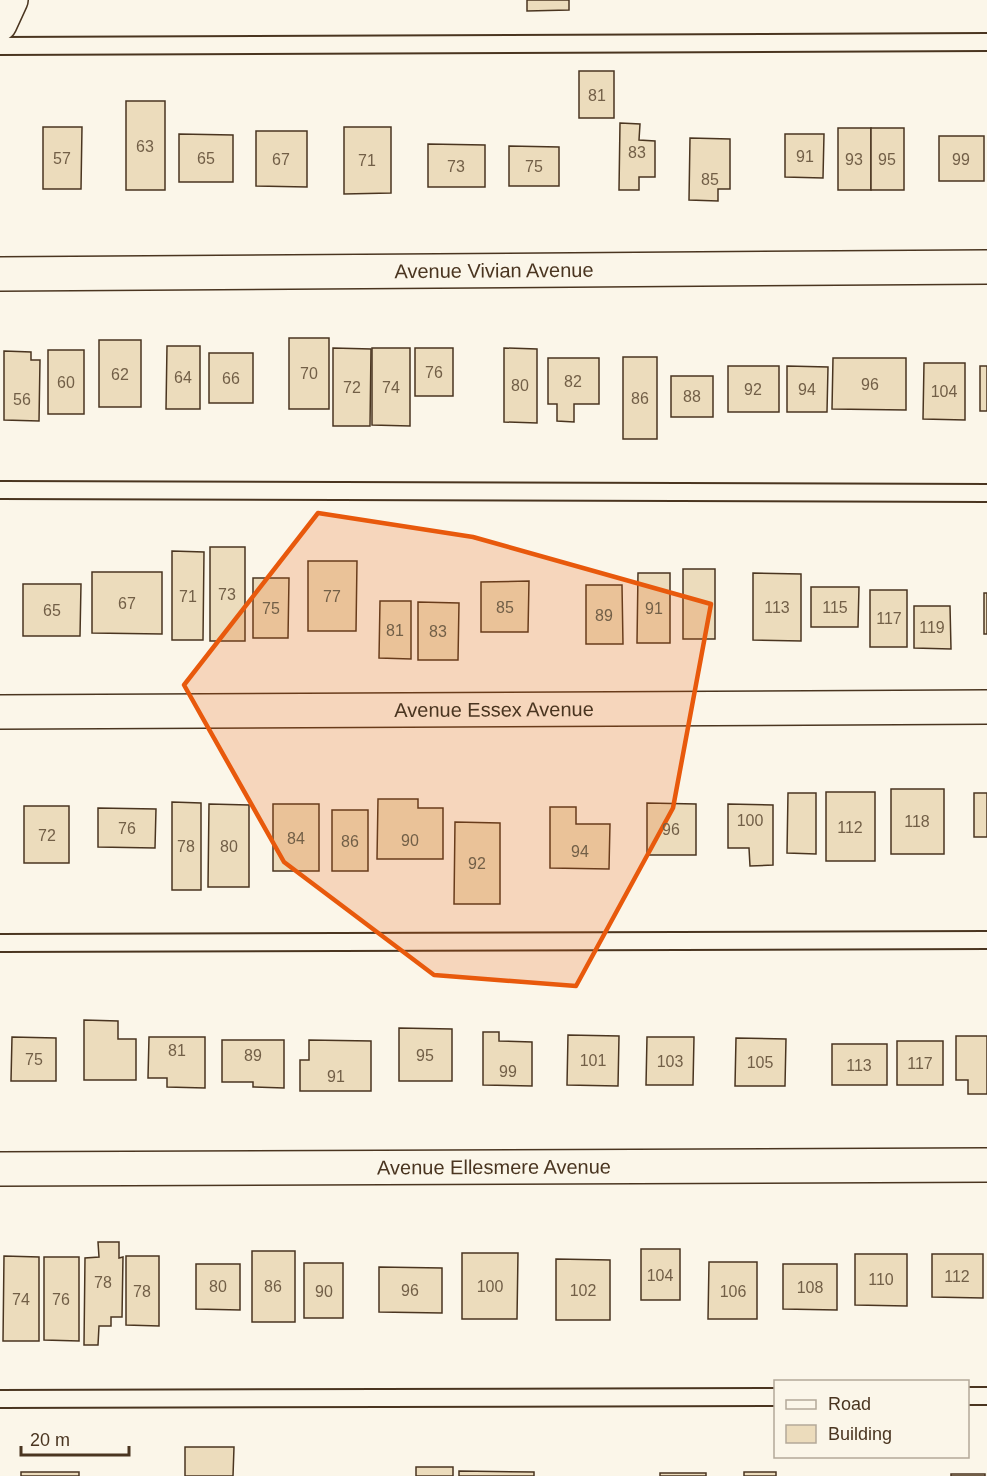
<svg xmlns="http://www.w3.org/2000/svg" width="987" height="1476" font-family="Helvetica,sans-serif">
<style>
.building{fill:#ecdcbc;stroke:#4a3520;stroke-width:1.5}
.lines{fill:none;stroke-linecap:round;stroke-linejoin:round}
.service-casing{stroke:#4a3520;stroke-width:20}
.minor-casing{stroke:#4a3520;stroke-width:36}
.tertiary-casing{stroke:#4a3520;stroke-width:36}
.service{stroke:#fbf6e9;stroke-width:16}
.minor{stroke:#fbf6e9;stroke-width:33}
.tertiary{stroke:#fbf6e9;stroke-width:33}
.marked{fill:#e8590c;fill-opacity:0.2;stroke:#e8590c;stroke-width:4.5;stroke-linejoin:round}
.labels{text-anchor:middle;stroke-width:4.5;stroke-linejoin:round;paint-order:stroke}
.number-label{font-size:16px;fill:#725f47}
.street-label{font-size:20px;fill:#4a3520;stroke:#fbf6e9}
</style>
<rect width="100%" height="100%" fill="#fbf6e9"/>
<!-- building -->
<g class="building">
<path d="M527,0h42v10l-42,1z"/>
<rect x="579" y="71" width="35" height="47"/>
<rect x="126" y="101" width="39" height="89"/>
<path d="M620,123l20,1 -1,16 16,1v36h-16v13h-20z"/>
<path d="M43,127h39l-1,62h-38z"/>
<path d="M344,127h47v66l-47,1z"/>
<rect x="838" y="128" width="33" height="62"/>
<rect x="871" y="128" width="33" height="62"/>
<path d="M256,131h51v56l-51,-1z"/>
<path d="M179,134l54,1v47h-54z"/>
<path d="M785,134h39l-1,44 -38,-1z"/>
<rect x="939" y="136" width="45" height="45"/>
<path d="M690,138l40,1v50h-12v12l-29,-1z"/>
<path d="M428,144l57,1v42h-57z"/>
<path d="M509,146l50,1v39h-50z"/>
<rect x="289" y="338" width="40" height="71"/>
<rect x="99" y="340" width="42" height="67"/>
<path d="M167,346h33v63h-34z"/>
<path d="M333,348l38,1 -1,77h-37z"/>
<path d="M372,348h38v78l-38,-1z"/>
<rect x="415" y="348" width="38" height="48"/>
<path d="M504,348l33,1v74l-33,-1z"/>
<rect x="48" y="350" width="36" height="64"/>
<path d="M4,351l27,1v8h9l-1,61 -35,-1z"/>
<rect x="209" y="353" width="44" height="50"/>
<rect x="623" y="357" width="34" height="82"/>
<path d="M548,358h51v46h-25v18l-17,-1v-17h-9z"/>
<path d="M833,358h73v52l-74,-1z"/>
<path d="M924,363h41v57l-42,-1z"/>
<rect x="728" y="366" width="51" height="46"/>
<path d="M787,366l41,1 -1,45h-40z"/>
<rect x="980" y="366" width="7" height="45"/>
<rect x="671" y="376" width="42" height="41"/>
<rect x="210" y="547" width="35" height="94"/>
<path d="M172,551l32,1 -1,88h-31z"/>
<path d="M308,561h49l-1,70h-48z"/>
<rect x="683" y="569" width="32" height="70"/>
<path d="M92,572h70v62l-70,-1z"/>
<path d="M638,573h32v70h-33z"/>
<path d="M753,573l48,1v67l-48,-1z"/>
<path d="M253,578h36l-1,60h-35z"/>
<path d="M529,581l-1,51h-47v-50z"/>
<path d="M23,584h58l-1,52h-57z"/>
<path d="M586,585h36l1,59h-37z"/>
<path d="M811,587h48l-1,40h-47z"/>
<rect x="870" y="590" width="37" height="57"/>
<rect x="984" y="593" width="3" height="41"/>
<path d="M380,601h31v58l-32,-1z"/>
<path d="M418,602l41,1 -1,57h-40z"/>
<path d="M914,606h36l1,43 -37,-1z"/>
<rect x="891" y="789" width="53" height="65"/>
<rect x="826" y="792" width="49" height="69"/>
<path d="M788,793h28v61l-29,-1z"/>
<rect x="974" y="793" width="13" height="44"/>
<path d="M378,799h40v9h25v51h-66z"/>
<path d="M172,802l29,1v87h-29z"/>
<path d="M647,803l49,1v51h-49z"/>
<path d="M209,804l40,1v82h-41z"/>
<rect x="273" y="804" width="46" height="67"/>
<path d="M728,804l45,1v60l-23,1 -1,-18h-21z"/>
<rect x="24" y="806" width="45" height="57"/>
<path d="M550,807h26v17h34l-1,45 -59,-1z"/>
<path d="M98,808l58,1 -1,39 -57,-1z"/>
<rect x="332" y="810" width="36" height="61"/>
<path d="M455,822l45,1v81h-46z"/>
<path d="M84,1020l34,1v18h18v41h-52z"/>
<path d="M399,1028l53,1v52h-53z"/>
<path d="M483,1032h16v9l33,1v44l-49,-1z"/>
<path d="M568,1035l51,1 -1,50 -51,-1z"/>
<path d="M956,1036h31v58h-19v-14h-12z"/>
<path d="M12,1037l44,1v43h-45z"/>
<path d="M149,1037h56v51l-38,-1v-9h-19z"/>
<path d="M647,1037h47l-1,48h-47z"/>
<path d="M736,1038l50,1 -1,47h-50z"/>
<path d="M222,1040h62v48l-31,-1v-5h-31z"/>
<path d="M309,1040l62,1v50h-71v-31h9z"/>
<rect x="897" y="1041" width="46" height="44"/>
<rect x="832" y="1044" width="55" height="41"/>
<path d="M98,1242h21v16l4,-1 -1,60h-11v9h-12l-1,19h-14l1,-87 14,-1z"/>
<rect x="641" y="1249" width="39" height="51"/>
<rect x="252" y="1251" width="43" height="71"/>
<path d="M462,1253h56l-1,66h-55z"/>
<path d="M855,1254h52v52l-52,-1z"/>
<path d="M932,1254h51v44l-51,-1z"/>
<path d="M4,1256l35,1v84h-36z"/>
<path d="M126,1256h33v70l-33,-1z"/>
<path d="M44,1257h35v84l-35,-1z"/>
<path d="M556,1259l54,1v60h-54z"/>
<path d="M709,1262h48v57h-49z"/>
<rect x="304" y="1263" width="39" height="55"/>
<path d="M196,1264h44v46l-44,-1z"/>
<path d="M783,1264h54v46l-54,-1z"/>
<path d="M379,1267l63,1v45l-63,-1z"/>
<path d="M185,1447h49l-1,29h-48z"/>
<rect x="416" y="1467" width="37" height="9"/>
<path d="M459,1471l75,1v4h-75z"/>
<rect x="21" y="1472" width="58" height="4"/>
<rect x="744" y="1472" width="32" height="4"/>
<rect x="660" y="1473" width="46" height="3"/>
<rect x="951" y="1474" width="34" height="2"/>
</g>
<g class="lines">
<!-- service casing -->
<g class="service-casing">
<g id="service">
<path d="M0,46l987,-4"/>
<path d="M0,490l987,3"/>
<path d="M0,943l987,-3"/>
<path d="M968,1396h19"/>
<path d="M0,1399l776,-2"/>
</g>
</g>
<!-- minor casing -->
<g class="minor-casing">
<g id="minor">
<path id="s1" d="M0,274l987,-7"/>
<path id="s2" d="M0,712l987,-5"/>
<path id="s3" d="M0,1169l987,-4"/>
</g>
</g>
<!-- tertiary casing -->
<g class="tertiary-casing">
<path id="tertiary" d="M0,24l11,-24"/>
</g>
<!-- service -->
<use href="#service" class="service"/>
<!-- minor -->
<use href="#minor" class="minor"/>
<!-- tertiary -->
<use href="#tertiary" class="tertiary"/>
</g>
<!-- marked area -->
<path class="marked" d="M318,513l155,24 238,67 -38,204 -97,178 -142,-11 -150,-113 -100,-177z"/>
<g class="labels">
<!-- number labels -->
<g class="number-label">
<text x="597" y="101">81</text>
<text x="145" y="152">63</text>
<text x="637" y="158">83</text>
<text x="805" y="162">91</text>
<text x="62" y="164">57</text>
<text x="206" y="164">65</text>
<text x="281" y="165">67</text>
<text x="854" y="165">93</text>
<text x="887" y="165">95</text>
<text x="961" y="165">99</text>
<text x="367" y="166">71</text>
<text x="456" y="172">73</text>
<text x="534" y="172">75</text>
<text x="710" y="185">85</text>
<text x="434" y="378">76</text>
<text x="309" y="379">70</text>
<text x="120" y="380">62</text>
<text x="183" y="383">64</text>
<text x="231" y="384">66</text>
<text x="573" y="387">82</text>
<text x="66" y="388">60</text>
<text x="870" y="390">96</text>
<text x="520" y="391">80</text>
<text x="352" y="393">72</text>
<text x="391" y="393">74</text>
<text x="753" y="395">92</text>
<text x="807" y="395">94</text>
<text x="944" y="397">104</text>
<text x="692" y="402">88</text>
<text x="640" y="404">86</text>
<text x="22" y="405">56</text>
<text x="227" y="600">73</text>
<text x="188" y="602">71</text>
<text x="332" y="602">77</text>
<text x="127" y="609">67</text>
<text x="505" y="613">85</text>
<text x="777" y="613">113</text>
<text x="835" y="613">115</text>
<text x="271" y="614">75</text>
<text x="654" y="614">91</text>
<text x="52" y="616">65</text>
<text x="604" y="621">89</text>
<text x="889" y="624">117</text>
<text x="932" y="633">119</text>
<text x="395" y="636">81</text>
<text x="438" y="637">83</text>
<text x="750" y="826">100</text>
<text x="917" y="827">118</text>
<text x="850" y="833">112</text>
<text x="127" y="834">76</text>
<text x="671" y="835">96</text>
<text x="47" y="841">72</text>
<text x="296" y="844">84</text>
<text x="410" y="846">90</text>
<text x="350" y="847">86</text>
<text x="186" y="852">78</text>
<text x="229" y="852">80</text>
<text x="580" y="857">94</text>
<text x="477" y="869">92</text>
<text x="177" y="1056">81</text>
<text x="253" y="1061">89</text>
<text x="425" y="1061">95</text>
<text x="34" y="1065">75</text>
<text x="593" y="1066">101</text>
<text x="670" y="1067">103</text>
<text x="760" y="1068">105</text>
<text x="920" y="1069">117</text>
<text x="859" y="1071">113</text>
<text x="508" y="1077">99</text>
<text x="336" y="1082">91</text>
<text x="660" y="1281">104</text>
<text x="957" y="1282">112</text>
<text x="881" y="1285">110</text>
<text x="103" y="1288">78</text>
<text x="218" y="1292">80</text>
<text x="273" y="1292">86</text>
<text x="490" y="1292">100</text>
<text x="810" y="1293">108</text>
<text x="410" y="1296">96</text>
<text x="583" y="1296">102</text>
<text x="142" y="1297">78</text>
<text x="324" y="1297">90</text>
<text x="733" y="1297">106</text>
<text x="21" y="1305">74</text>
<text x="61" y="1305">76</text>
</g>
<!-- street labels -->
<g class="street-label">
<text dy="7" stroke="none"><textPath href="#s1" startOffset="494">Avenue Vivian Avenue</textPath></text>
<text dy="7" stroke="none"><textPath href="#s2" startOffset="494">Avenue Essex Avenue</textPath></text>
<text dy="7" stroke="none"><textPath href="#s3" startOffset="494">Avenue Ellesmere Avenue</textPath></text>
</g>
</g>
<!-- legend -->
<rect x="774" y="1380" width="195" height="78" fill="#fbf6e9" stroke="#b4a999" stroke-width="1.5"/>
<rect x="786" y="1400" width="30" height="9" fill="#fbf6e9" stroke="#b4a999" stroke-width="1.5"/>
<text x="828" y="1410" font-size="18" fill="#4a3520">Road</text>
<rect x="786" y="1425" width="30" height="18" fill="#ecdcbc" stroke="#b4a999" stroke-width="1.5"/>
<text x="828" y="1440" font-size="18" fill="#4a3520">Building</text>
<!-- scale -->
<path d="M21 1446v9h108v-9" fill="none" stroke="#4a3520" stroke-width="3"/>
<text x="30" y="1446" font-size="18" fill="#4a3520" stroke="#fbf6e9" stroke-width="4.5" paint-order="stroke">20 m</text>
</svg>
